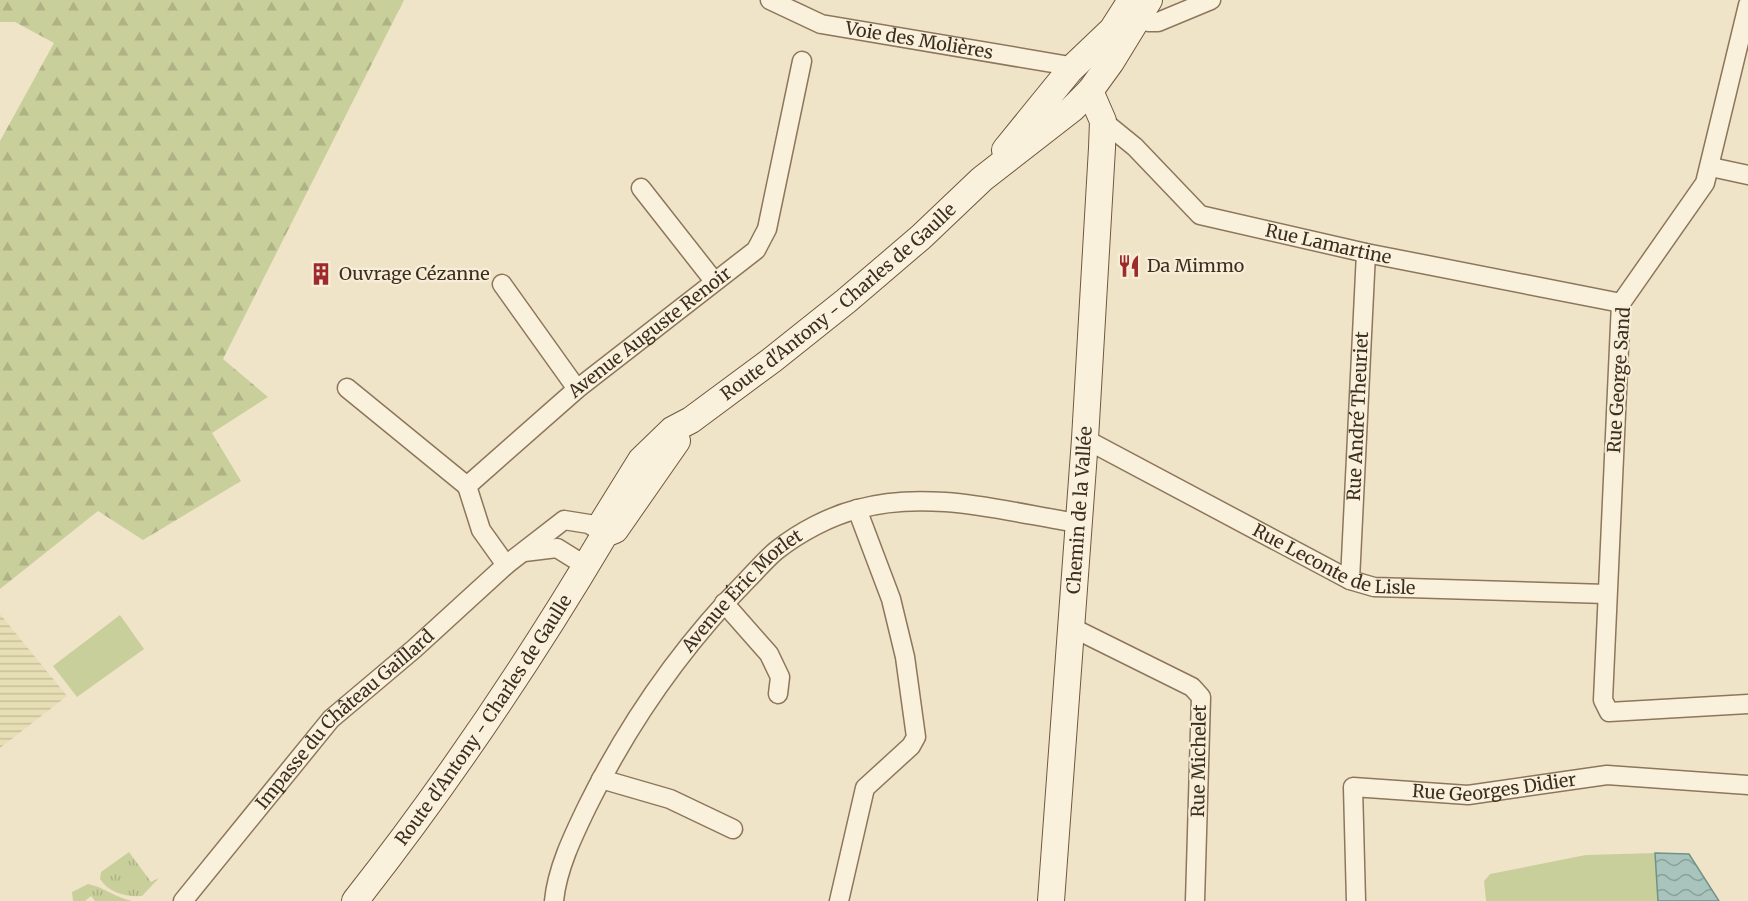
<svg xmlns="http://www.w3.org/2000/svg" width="1748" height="901" font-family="Merriweather,serif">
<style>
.farmland{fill:url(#farmland-rules)}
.grass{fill:url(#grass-tufts)}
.forest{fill:url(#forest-firs)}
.green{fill:#c9cf9b}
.water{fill:url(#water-waves);stroke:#6f938a;stroke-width:1.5}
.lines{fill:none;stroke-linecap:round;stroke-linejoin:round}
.street-casing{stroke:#8d765c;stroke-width:21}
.secondary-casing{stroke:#6f573f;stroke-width:28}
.street{stroke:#faf1dc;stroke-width:18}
.secondary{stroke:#faf1dc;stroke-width:26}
.labels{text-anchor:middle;stroke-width:4.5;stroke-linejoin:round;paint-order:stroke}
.street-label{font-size:18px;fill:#3d2e20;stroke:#f7eed8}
.poi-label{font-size:18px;fill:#3d2e20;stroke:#f7eed8;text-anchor:start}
</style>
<defs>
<pattern id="farmland-rules" width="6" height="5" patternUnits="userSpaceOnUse" patternTransform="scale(1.5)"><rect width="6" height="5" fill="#e6deb5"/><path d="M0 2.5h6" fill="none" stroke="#c6bf9b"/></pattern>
<pattern id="grass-tufts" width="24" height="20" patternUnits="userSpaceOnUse" patternTransform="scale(1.5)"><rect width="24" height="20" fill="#c9cf9b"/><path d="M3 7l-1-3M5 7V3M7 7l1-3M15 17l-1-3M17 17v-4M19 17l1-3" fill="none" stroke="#aeb285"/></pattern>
<pattern id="forest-firs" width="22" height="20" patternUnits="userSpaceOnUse" patternTransform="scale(1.5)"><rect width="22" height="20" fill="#c9cf9b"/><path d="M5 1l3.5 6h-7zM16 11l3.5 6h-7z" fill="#aeb285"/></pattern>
<pattern id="water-waves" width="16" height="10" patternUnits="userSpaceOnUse" patternTransform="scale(1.5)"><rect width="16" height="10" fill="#a9c4bc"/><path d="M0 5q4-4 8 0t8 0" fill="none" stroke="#8ba098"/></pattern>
</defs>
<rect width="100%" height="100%" fill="#f0e4c8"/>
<!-- farmland -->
<path class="farmland" d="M0,614l67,82 -67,52z"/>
<!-- grass -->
<g class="grass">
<path d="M129,852l22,30 8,-4 -17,18c-17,1 -33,-3 -42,-17l1,-7z"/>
<path d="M88,884c16,3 26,13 44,17h-37l-4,-5 -6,5h-12l-1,-9z"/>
</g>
<!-- forest -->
<path class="forest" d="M0,0h404l-181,359 45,38 -56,36 29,48 -98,59 -45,-29 -98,78v-448l54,-98 -39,-21h-15z"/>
<!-- green -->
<g class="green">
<path d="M120,615l24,34 -67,48 -24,-31z"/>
<path d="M1655,853l3,48h-172l-2,-20 6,-7 96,-19z"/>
</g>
<!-- water -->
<path class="water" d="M1655,853l34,1 30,47h-61z"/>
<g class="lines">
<!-- street casing -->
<g class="street-casing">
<g id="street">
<path id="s1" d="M770,0l51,24 243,41 6,5"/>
<path d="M1748,5l-43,178 -84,120 -18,397 6,12 139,-8"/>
<path d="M1131,8l17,14h10l53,-22"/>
<path id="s2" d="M1103,121l32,26 65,68 166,38 255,50"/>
<path d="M1711,167l37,8"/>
<path d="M641,188l73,93"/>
<path d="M502,284l75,105"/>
<path d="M347,388l120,98"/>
<path id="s3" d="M1085,439l265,141 24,7 232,7"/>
<path d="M524,552l33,-4 29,18"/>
<path id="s4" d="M506,565l-25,-35 -14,-44 110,-97 179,-139 11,-21 35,-168"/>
<path id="s5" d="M1350,580l16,-327"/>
<path d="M724,603l45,51 11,23 -2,17"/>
<path d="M1071,627l121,60 9,10 -6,204"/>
<path d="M601,779l69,20 63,30"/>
<path id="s6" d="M183,901l148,-182 83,-70 92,-84 58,-45 25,4 16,10"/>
<path id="s7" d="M554,901c3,-32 19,-65 33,-94 41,-83 96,-162 161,-228 10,-10 19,-21 29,-29 23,-18 53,-34 81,-41 71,-20 149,3 220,14"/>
<path d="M839,901l26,-113 46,-42 5,-9 -11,-80 -14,-58 -34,-90"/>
<path id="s8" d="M1356,901l-3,-114 115,8 139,-20 141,10"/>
</g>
</g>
<!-- secondary casing -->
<g class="secondary-casing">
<g id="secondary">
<path d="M1005,150l65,-80 42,-40 16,-25"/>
<path id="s9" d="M605,534l-3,-11 39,-63 31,-30 19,-10 81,-60 74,-59 75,-64 61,-58 90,-70 18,-18 21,-29 38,-62"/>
<path id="s10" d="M355,901c92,-117 174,-239 250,-367l10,-4 62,-89"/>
<path id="s11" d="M1051,901l34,-462 17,-291 1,-27 -13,-30"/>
</g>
</g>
<!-- street -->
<use href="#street" class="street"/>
<!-- secondary -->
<use href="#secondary" class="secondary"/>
</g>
<!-- icons -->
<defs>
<g id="restaurant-bare" transform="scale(1.8)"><path d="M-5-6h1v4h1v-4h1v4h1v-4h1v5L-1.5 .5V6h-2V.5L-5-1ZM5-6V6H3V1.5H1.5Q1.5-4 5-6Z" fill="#9e2a2b" stroke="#f7eed8" stroke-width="2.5" paint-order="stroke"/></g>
<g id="building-bare" transform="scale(1.8)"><path d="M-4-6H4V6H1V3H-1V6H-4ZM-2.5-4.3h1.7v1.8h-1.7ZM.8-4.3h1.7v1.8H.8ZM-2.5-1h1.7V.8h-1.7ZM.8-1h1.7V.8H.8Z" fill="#9e2a2b" stroke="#f7eed8" stroke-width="2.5" paint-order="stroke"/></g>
</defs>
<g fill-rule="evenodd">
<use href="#restaurant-bare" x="1129" y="266"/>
<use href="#building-bare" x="321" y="274"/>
</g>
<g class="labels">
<!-- street labels -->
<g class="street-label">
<text dy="6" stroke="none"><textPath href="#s1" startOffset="156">Voie des Molières</textPath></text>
<text dy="6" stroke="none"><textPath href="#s2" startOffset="267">Rue Lamartine</textPath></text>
<text dy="6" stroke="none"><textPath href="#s9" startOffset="339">Route d'Antony - Charles de Gaulle</textPath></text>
<text dy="6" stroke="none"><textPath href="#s4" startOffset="328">Avenue Auguste Renoir</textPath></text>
<text transform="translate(1619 380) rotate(-86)" y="6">Rue George Sand</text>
<text dy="6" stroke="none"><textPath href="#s5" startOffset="164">Rue André Theuriet</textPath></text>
<text dy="6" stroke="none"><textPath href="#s11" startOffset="392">Chemin de la Vallée</textPath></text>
<text dy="6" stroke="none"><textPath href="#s3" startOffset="279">Rue Leconte de Lisle</textPath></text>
<text dy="6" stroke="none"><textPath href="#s7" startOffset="368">Avenue Éric Morlet</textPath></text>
<text dy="6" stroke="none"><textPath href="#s6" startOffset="244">Impasse du Château Gaillard</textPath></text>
<text dy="6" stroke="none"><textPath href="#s10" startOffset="222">Route d'Antony - Charles de Gaulle</textPath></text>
<text transform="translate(1199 761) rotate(-89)" y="6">Rue Michelet</text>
<text dy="6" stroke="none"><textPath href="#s8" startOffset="256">Rue Georges Didier</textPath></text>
</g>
<!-- poi labels -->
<g class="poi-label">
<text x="1147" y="272">Da Mimmo</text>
<text x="339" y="280">Ouvrage Cézanne</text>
</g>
</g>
</svg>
